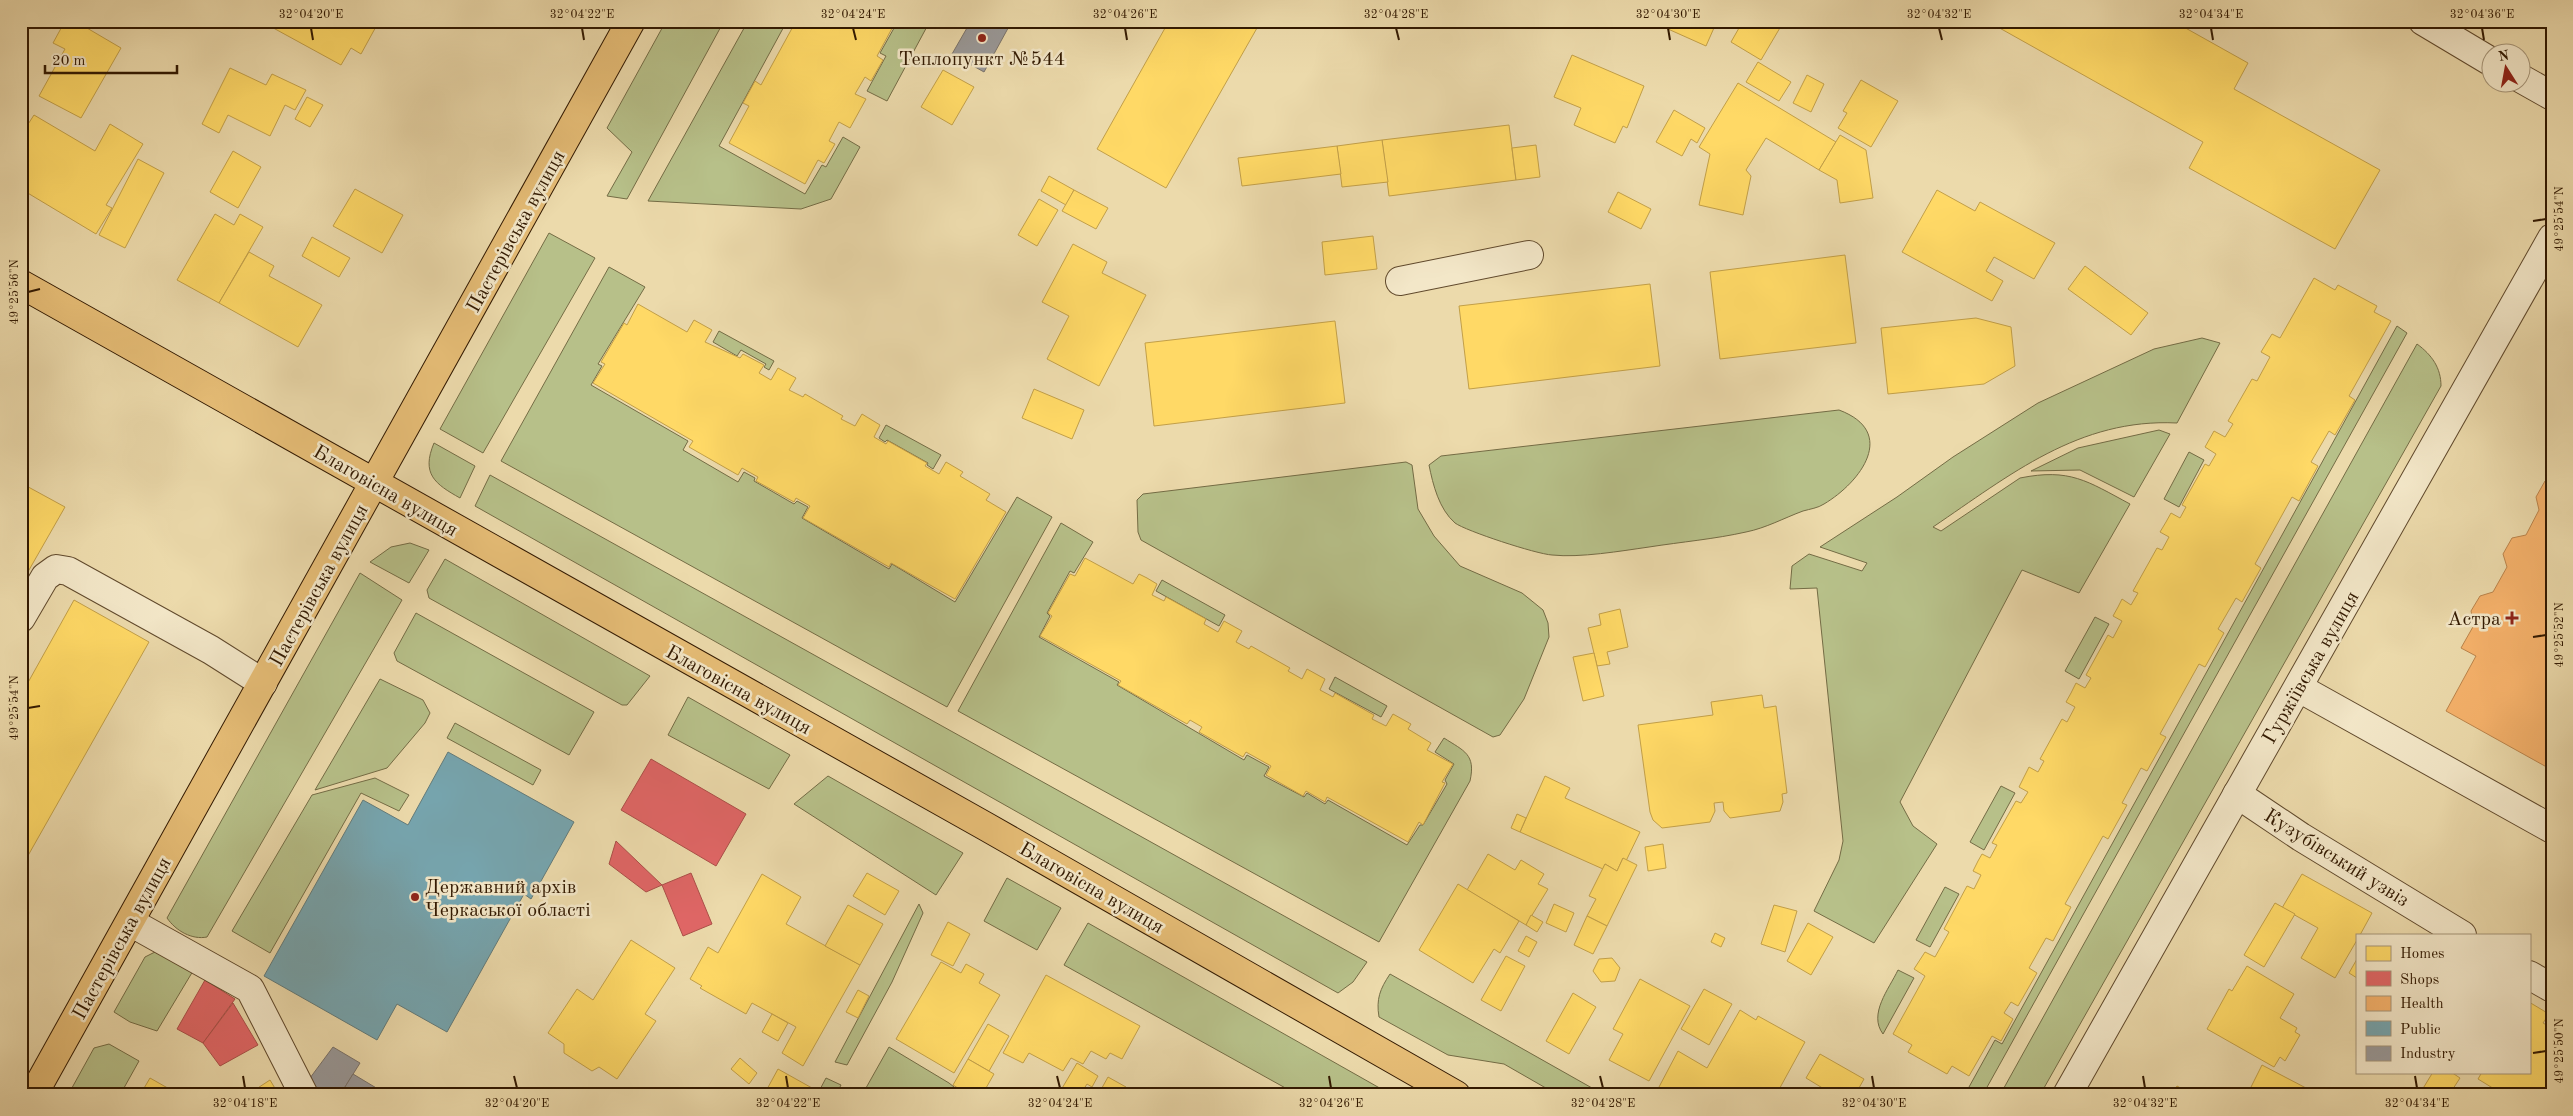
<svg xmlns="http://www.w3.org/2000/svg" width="2573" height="1116" font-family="'Old Standard TT',serif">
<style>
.green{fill:#b7c089;stroke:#746c45}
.homes{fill:#ffd966;stroke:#c29f48}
.shops{fill:#e06666;stroke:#ac4f48}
.health{fill:#f6b26b;stroke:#bb844b}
.public{fill:#76a5af;stroke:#627b7b}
.industry{fill:#999;stroke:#7a736b}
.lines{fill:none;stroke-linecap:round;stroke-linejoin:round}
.minor-casing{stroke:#60492c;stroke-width:30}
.major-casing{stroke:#321901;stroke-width:30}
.minor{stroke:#f3e7c8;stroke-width:28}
.major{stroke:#e6bd76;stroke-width:28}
.ticks{fill:none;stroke:#321901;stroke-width:2}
.poi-dot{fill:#8f2418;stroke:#f3e7c8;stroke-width:2}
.labels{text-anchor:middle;stroke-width:5;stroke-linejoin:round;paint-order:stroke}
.poi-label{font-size:20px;fill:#321901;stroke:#f3e7c8}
.street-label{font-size:20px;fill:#321901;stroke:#f3e7c8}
.neatline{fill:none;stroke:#321901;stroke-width:2}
.ticks-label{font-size:12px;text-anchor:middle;fill:#321901}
</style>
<rect width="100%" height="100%" fill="#ecdaab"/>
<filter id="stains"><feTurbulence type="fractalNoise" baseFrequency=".004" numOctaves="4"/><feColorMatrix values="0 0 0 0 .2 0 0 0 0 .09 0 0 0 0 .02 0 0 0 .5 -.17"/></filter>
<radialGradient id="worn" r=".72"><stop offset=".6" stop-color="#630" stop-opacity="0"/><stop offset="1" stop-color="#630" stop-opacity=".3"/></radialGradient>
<!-- green -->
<g class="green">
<path d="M666,21h58l-97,178 -20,-3 25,-44 -25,-24z"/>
<path d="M748,21h39l-68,125 86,48 17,-29 4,2 17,-30 17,10 -29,52 -30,10 -153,-8z"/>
<path d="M898,21h32l-43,80 -20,-10 19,-35 -6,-3z"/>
<path d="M549,233l46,25 -112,195 -43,-24z"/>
<path d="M609,267l36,20 -47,77 4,2 -11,19 97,56 -5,9 55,32 6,-10 11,6 -1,3 40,23 3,-3 11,6 -6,11 87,51 3,-5 63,38 62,-105 35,20 -105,190 -446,-246z"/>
<path d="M2397,326l10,7 -421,756 -7,3 -10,-5 26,-47 7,4z"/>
<path d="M719,331l55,30 -5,9 -5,-3 2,-3 -25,-14 -4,6 -24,-14z"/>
<path d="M2202,338l18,5 -43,80c-98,-5 -167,52 -244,104l8,4 79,-53c50,-10 67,3 110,26l-51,89 -57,-23 -122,232 13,24 24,18 -63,99 -60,-32 25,-51 4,-19 -26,-253 -27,1 2,-23 17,-12 53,17 5,-8 -47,-16 77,-50 56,-40 85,-54 116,-54z"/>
<path d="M2417,344c15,11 24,24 24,42l-401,709h-40z"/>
<path d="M1839,410c59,22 22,72 -15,94 -6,4 -14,5 -21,7 -19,7 -37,17 -57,21 -31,7 -65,10 -97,15 -28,4 -69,11 -97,8 -16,-1 -86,-24 -97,-32 -16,-14 -22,-38 -26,-58l12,-9z"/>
<path d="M886,425l55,30 -8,14 -6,-4 1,-2 -41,-23 -2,2 -6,-4z"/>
<path d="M2159,430l11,4 -36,63 -54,-27 -49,1 47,-23z"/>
<path d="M434,443l41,23 -15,32c-25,-14 -39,-24 -26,-55z"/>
<path d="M2189,452l15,8 -25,47 -15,-8z"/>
<path d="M1406,462l6,3 6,44 16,27 26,30 62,27 21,17 5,13 1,14 -25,62 -24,36 -7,2 -352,-197 -3,-8 -1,-32 6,-6z"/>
<path d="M490,475l877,487 -14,20 -15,11 -863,-487z"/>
<path d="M1061,523l32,19 -19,31 -4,-2 -23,42 3,3 -11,21 80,45 -2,3 127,75 3,-5 22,12 -5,9 40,21 3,-4 18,11 3,-4 79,45 13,-20h3l24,-41 -2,-4 9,-16 -19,-12 9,-14c20,13 32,16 26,43l-91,161 -421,-231z"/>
<path d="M410,543l19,7 -20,33 -39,-21 21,-15z"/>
<path d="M445,559l205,117 -23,29h-5l-193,-107 -2,-8z"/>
<path d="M360,573l42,27 -195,337c-15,3 -31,-6 -40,-19z"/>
<path d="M1162,580l63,35 -6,11 -63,-35z"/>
<path d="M416,613l178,99 -25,43 -172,-94 -3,-8z"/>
<path d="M2095,617l14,7 -30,55 -14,-8z"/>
<path d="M1335,677l52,29 -6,11 -52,-28z"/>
<path d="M380,679l43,21 7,13 -5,10 -38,45 -72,22z"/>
<path d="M688,697l102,58 -21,34 -101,-54z"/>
<path d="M455,723l86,47 -8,15 -86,-47z"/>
<path d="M828,776l135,77 -27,42 -142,-91z"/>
<path d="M375,778l34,17 -10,16 -38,-18 -91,160 -38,-22 80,-136z"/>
<path d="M2001,786l14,7 -31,57 -14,-8z"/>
<path d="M1007,878l54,30 -24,42 -53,-29z"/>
<path d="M1945,887l14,7 -29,53 -14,-7z"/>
<path d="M919,904l4,9 -31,69 -45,83 -12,-3z"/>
<path d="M1088,923l304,172h-94l-234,-130z"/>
<path d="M155,952l38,19 -36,60 -27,-9 -16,-10 31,-55z"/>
<path d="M1898,970l16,8 -31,56c-15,-20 6,-45 15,-64z"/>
<path d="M1390,974l202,114 -4,7h-30l-54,-31 -56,-9 -69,-38c-3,-18 1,-28 11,-43z"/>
<path d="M109,1044l30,17 -19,34h-52l26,-47z"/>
<path d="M889,1047l60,36 15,12h-102z"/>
<path d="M826,1078l15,7 -5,10h-19z"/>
</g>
<!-- homes -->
<g class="homes">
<path d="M65,21h10l46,27 -40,70 -42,-22 26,-47 -12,-6z"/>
<path d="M267,21h108l3,2 -17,31 -10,-6 -10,17 -75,-41z"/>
<path d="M796,21h100l-19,35 6,4 -12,21 -6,-4 -10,17 11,5 -16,29 -11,-6 -10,19 6,3 -11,19 -6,-3 -13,24 -76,-41 20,-37 -6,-3 12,-22 6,4z"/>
<path d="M1169,21h92l-95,167 -69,-39z"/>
<path d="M1671,21h46l-11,25 -38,-17z"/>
<path d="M1743,21h41l-23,39 -30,-18z"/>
<path d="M1987,21h186l75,42 -14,26 146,81 -45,79 -146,-81 14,-26z"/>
<path d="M1572,55l72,31 -17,42 -4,-2 -8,17 -41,-18 7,-17 -27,-11z"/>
<path d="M1758,62l33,20 -12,19 -33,-19z"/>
<path d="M230,68l36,17 6,-11 34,16 -11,20 -10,-5 -15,31 -42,-21 -9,18 -17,-9z"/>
<path d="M943,70l31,17 -22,38 -31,-18z"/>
<path d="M1807,75l17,9 -13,28 -18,-9z"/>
<path d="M1861,80l37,21 -27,46 -33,-19 9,-15 -4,-2z"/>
<path d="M1738,83l98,59 -17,28 -53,-32 -20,32 5,6 -8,39 -44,-10 11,-51 -11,-7z"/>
<path d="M307,97l16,8 -13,22 -15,-8z"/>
<path d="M1674,110l31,18 -8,15 -6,-4 -9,17 -26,-14z"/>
<path d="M34,115l61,36 15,-27 33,20 -37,61 6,3 -16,26 -75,-45v-54z"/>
<path d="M1509,125l7,55 -127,16 -7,-56z"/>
<path d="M1840,135l26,15 7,48 -33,5 -3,-23 -18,-10z"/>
<path d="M1382,140l6,42 -46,5 -5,-41z"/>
<path d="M1536,145l4,32 -24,3 -4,-32z"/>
<path d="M1337,146l4,28 -99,12 -4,-28z"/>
<path d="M233,151l28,16 -23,41 -28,-16z"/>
<path d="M138,159l26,14 -39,75 -26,-13z"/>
<path d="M1049,176l25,14 -8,15 -25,-14z"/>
<path d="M355,189l48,26 -21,38 -49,-27z"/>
<path d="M1074,190l34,18 -12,21 -34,-18z"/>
<path d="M1937,190l38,21 5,-9 75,41 -21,36 -40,-22 -8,14 17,10 -11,20 -90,-49z"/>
<path d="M1618,192l33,17 -10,20 -33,-17z"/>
<path d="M1039,199l19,11 -21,36 -19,-11z"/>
<path d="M215,214l19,11 6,-11 23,13 -44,76 -42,-23z"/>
<path d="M1373,236l4,33 -52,6 -3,-33z"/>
<path d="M312,237l38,21 -11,19 -37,-21z"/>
<path d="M1073,244l34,18 -5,11 44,22 -47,91 -52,-27 22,-43 -27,-14z"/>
<path d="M249,252l25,14 -5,10 53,29 -24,42 -79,-44z"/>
<path d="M1845,255l11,88 -136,16 -10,-87z"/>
<path d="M2085,266l63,47 -17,22 -63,-46z"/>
<path d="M2314,278l21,12 3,-5 39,21 -3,6 17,9 -42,75 6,4 -20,35 -6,-4 -18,31 7,4 -19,35 -7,-4 -37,67 6,4 -19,34 -6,-4 -18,31 6,4 -19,34 -6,-3 -39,70 6,3 -19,34 -6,-3 -19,35 5,2 -19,34 -5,-3 -38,68 6,3 -18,34 -7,-3 -17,30 8,5 -19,33 -7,-4 -7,11 9,6 -12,22 -9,-5 -23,40 -17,-10 -5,8 -39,-22 4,-7 -19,-11 32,-58 -11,-7 11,-17 10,5 14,-25 -5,-3 23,-43 7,3 7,-14 -8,-4 5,-10 4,-7 8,4 7,-13 -5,-2 24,-42 5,2 7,-11 -9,-5 10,-20 9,5 6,-11 -4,-2 22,-40 5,3 8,-15 -9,-5 5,-9 5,-10 9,5 6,-10 -5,-3 22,-40 5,3 9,-17 -9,-5 5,-9 4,-8 9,6 7,-12 -5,-2 24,-43 5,2 7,-13 -9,-5 6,-10 5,-9 9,5 6,-11 -4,-2 23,-41 4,2 7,-12 -11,-7 9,-16 11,6 8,-13 -5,-3 24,-42 5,2 13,-24 -9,-5 11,-18 8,4z"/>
<path d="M1650,284l10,82 -191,23 -10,-83z"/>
<path d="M638,304l49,28 7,-12 18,10 -7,12 35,16 3,-4 21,11 -5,8 12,7 7,-12 18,10 -7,12 14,7 2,-3 38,22 -2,3 14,7 7,-12 18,11 -6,12 12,7 2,-3 39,22 -2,3 14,8 7,-12 17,10 -3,4 30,18 -4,6 20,12 -51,87 -64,-36 -2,4 -86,-49 7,-12 -14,-8 -2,4 -38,-21 2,-4 -16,-9 -4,7 -49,-28 4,-6 -100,-58 12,-19 -4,-2 23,-39 3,2z"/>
<path d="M1976,318l35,9 4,39 -31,18 -96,10 -7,-66z"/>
<path d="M1335,321l10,82 -191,23 -9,-83z"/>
<path d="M1034,389l50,21 -12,29 -50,-21z"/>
<path d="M21,483l44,24 -44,77z"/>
<path d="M1085,558l48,26 6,-10 8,4 10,6 -5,11 12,6 2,-4 40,22 -2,5 14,8 6,-11 18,10 -6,11 13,7 2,-3 39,22 -2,3 14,8 5,-10 18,10 -5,11 13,7 2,-4 39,22 -2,4 14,7 7,-12 18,10 -3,5 23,14 -4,7 26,14 -11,18 3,1 -22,42 -4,-3 -11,20 -81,-45 -2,5 -19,-11 -3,5 -37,-21 5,-9 -25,-14 -3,5 -44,-25 3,-5 -12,-7 -3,4 -69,-39 3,-4 -81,-45 12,-20 -4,-3 22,-39 5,2z"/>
<path d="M74,600l75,42 -128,226v-173z"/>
<path d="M1620,609l8,38 -21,5 3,12 -13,2 -9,-38 13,-3 -2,-11z"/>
<path d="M1594,653l10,43 -21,5 -10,-44z"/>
<path d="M1762,695l2,13 12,-2 11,87 -5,1 1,8 -3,9 -50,7 -6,-7 -1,-9 -9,1 1,8 -5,11 -48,6 -9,-8 -3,-8 -12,-87 75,-10 -2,-13z"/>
<path d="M1545,776l25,12 -5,10 75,34 -14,29 -3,-3 -6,13 -12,-7 -2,5 -83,-37z"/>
<path d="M1517,814l9,4 -6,14 -9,-4z"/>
<path d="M1663,844l3,24 -18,3 -3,-24z"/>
<path d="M1488,854l27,16 6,-10 23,14 -6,10 10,5 -22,36 -59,-35z"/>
<path d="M1623,858l14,7 -30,61 -20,-10 9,-17 -7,-3 16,-32 12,7z"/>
<path d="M867,873l32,18 -14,24 -32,-19z"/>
<path d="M762,874l39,23 -15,27 74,41 -57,101 -21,-13 14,-26 -44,-24 -6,11 -46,-26 2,-2 -12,-7 18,-32 10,6z"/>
<path d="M2302,874l70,39 -12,22h-3v5l-22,38 -34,-20 17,-30 -36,-20z"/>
<path d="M1458,884l61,37 -19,32 -6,-4 -21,34 -54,-33z"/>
<path d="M2275,903l20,11 -31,53 -20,-12z"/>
<path d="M1554,904l20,9 -8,19 -20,-9z"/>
<path d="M848,905l35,19 -23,41 -35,-19z"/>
<path d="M1774,905l23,6 -12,41 -24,-8z"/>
<path d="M1531,915l12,7 -6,10 -11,-7z"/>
<path d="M1587,916l20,10 -14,28 -19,-9z"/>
<path d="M948,922l22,12 -17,32 -22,-11z"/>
<path d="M1808,923l25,14 -22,38 -24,-14z"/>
<path d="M1715,933l10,5 -4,9 -10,-5z"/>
<path d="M1526,936l11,6 -8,15 -11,-6z"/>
<path d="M631,940l44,28 -30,46 11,7 -39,58 -18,-12 -7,4 -28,-18v-9l-16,-11 29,-44 16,11z"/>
<path d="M2552,951v14l-6,-4z"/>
<path d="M1506,956l19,10 -24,45 -20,-11z"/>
<path d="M1612,958l8,10 -5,13 -14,1 -8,-11 6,-12z"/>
<path d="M2357,959v19l-8,-5z"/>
<path d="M941,962l20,11 5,-9 18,10 -5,9 21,12 -46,78 -58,-34z"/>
<path d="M2247,966l47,28 -14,24 17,10 -2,4 5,3 -15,26 -5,-4 -6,10 -67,-38 22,-40 3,2z"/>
<path d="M1046,975l94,51 -18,33 -12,-6 -4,6 -15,-8 -8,13 -12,-6 -8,13 -34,-18 -6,10 -20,-10z"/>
<path d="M1640,979l50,27 -41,75 -40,-21 14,-26 -10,-5z"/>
<path d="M1704,989l28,15 -23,41 -28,-16z"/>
<path d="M858,990l11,6 -11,22 -12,-6z"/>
<path d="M1573,993l23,14 -27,47 -23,-13z"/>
<path d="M2529,1002l20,12 -6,9 9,5v65l-2,2h-46l-26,-16 4,-7h47z"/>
<path d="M1740,1010l16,10 2,-4 47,26 -29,53h-103l-14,-8 19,-36 29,17z"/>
<path d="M772,1014l16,9 -10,18 -16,-9z"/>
<path d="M988,1024l21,12 -20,35 -21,-12z"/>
<path d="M1820,1054l44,25 -9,16h-21l-28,-17z"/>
<path d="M740,1058l17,15 -8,11 -18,-15z"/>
<path d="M968,1059l26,15 -12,21h-13l-16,-10z"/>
<path d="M1077,1063l21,13 -6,11 -5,-3 -7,11h-12l-7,-5z"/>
<path d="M2262,1065l44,23 -4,7h-36l-15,-8z"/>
<path d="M778,1069l34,19 -4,7h-35l-7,-4z"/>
<path d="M2433,1072h18l9,6 -11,17h-30z"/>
<path d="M1108,1077l18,10 -5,8h-23z"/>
<path d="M150,1078l30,17h-40z"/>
<path d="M270,1080l9,15h-32z"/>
<path d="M2177,1086l16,9h-21z"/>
<path d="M1902,1088l12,7h-16z"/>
</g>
<!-- shops -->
<g class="shops">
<path d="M651,759l95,55 -30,52 -95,-56z"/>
<path d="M616,841l46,44 -16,7 -37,-28z"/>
<path d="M691,873l21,51 -29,12 -21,-51z"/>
<path d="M205,980l30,19 -32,44 -26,-14z"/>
<path d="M233,1003l25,42 -38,21 -17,-23z"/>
</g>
<!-- health -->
<path class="health" d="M2552,478v292l-106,-59 30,-55 -15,-8 13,-23 -3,-14 9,-15 13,-4 14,-25 -4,-13 9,-16 14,-3 13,-25 -3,-13 9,-16z"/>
<!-- public -->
<path class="public" d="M448,752l126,70 -43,77 -7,-5 -77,138 -50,-28 -20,36 -113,-64 99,-176 45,25z"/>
<!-- industry -->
<g class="industry">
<path d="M971,21h41l-28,51 -32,-18z"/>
<path d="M333,1047l27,16 -20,32h-20l-10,-17z"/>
<path d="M353,1074l35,21h-48z"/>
</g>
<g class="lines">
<!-- minor casing -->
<g class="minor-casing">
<g id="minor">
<path d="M2423,21l67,40"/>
<path d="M2520,78l32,18"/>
<path d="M1400,281l129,-26"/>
<path d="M21,618l24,-41 11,-8 12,2 143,79 52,33"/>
<path d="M2299,688l253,141"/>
<path d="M2237,794l64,43 161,98"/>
<path d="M130,922l120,67 54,106"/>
<path d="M2529,975l23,13"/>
<path d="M2067,1095l485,-857"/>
</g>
</g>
<!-- major casing -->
<g class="major-casing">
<g id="major">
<path d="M21,284l964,542 471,269"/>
<path d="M33,1095l598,-1074"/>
</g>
</g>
<!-- minor -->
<use href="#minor" class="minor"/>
<!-- major -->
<use href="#major" class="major"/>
</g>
<!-- ticks -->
<path class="ticks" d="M311,28l2,12M582,28l2,12M853,28l3,12M1125,28l2,12M1396,28l3,12M1668,28l2,12M1939,28l3,12M2211,28l2,12M2482,28l2,12M2533,221l13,-2M28,292l12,-3M2533,637l13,-2M28,708l12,-2M2533,1053l13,-2M243,1076l2,12M514,1076l3,12M786,1076l2,12M1057,1076l3,12M1329,1076l2,12M1600,1076l3,12M1872,1076l2,12M2143,1076l2,12M2415,1076l2,12"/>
<!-- markers -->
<g class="poi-dot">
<circle cx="982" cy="38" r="5"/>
<path d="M2509.5 610.5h5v5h5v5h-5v5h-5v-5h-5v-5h5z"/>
<circle cx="415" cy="897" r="5"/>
</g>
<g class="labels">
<!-- poi labels -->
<g class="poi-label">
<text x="982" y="65">Теплопункт №544</text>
<text x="2501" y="625" text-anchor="end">Астра</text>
<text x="425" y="893" text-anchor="start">Державний архів<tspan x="425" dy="23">Черкаської області</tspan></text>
</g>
<!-- street labels -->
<g class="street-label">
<text transform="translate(515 231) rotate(-61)" y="7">Пастерівська вулиця</text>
<text transform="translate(386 490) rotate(30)" y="7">Благовісна вулиця</text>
<text transform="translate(318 585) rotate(-61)" y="7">Пастерівська вулиця</text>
<text transform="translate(2310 667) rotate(-60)" y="7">Гуржіївська вулиця</text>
<text transform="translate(739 689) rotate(29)" y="7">Благовісна вулиця</text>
<text transform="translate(2337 857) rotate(32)" y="7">Кузубівський узвіз</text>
<text transform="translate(1092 887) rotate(30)" y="7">Благовісна вулиця</text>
<text transform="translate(121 938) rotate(-61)" y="7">Пастерівська вулиця</text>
</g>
</g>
<!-- margin -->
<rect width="2573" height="1116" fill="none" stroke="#ecdaab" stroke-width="55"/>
<!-- legend -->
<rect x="2356" y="934" width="175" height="140" fill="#f3e7c8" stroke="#a69578"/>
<rect x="2366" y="946" width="25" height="15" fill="#ffd966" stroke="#a69578"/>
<text x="2400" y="958" font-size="15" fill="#321901">Homes</text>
<rect x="2366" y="971" width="25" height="15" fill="#e06666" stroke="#a69578"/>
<text x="2400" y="984" font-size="15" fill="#321901">Shops</text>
<rect x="2366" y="996" width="25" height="15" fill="#f6b26b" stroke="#a69578"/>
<text x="2400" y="1008" font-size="15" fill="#321901">Health</text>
<rect x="2366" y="1021" width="25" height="15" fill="#76a5af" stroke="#a69578"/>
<text x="2400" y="1034" font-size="15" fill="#321901">Public</text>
<rect x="2366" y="1046" width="25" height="15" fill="#999999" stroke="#a69578"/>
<text x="2400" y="1058" font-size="15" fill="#321901">Industry</text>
<!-- north arrow -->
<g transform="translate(2506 68) rotate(349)"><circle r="24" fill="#f3e7c8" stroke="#a69578"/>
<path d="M0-4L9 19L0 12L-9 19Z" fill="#8f2418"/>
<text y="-8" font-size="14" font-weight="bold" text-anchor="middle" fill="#321901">N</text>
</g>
<!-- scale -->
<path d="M45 65v8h132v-8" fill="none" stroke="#321901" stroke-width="2.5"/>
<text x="52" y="65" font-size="15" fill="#321901" stroke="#f3e7c8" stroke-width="4" paint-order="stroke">20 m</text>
<rect x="28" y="28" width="2518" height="1060" class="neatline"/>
<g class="ticks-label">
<text x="311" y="18">32°04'20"E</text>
<text x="582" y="18">32°04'22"E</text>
<text x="853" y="18">32°04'24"E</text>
<text x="1125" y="18">32°04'26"E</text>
<text x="1396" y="18">32°04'28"E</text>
<text x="1668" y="18">32°04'30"E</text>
<text x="1939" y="18">32°04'32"E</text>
<text x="2211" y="18">32°04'34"E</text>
<text x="2482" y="18">32°04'36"E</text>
<text transform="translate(2559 219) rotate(-90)" y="4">49°25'54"N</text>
<text transform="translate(14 292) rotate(-90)" y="4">49°25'56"N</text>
<text transform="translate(2559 635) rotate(-90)" y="4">49°25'52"N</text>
<text transform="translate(14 708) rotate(-90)" y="4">49°25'54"N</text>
<text transform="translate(2559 1051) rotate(-90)" y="4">49°25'50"N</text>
<text x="245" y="1107">32°04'18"E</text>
<text x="517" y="1107">32°04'20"E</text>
<text x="788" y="1107">32°04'22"E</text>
<text x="1060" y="1107">32°04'24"E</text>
<text x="1331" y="1107">32°04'26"E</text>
<text x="1603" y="1107">32°04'28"E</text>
<text x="1874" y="1107">32°04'30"E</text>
<text x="2145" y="1107">32°04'32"E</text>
<text x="2417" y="1107">32°04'34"E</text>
</g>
<rect width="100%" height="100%" filter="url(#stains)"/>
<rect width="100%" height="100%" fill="url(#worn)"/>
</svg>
